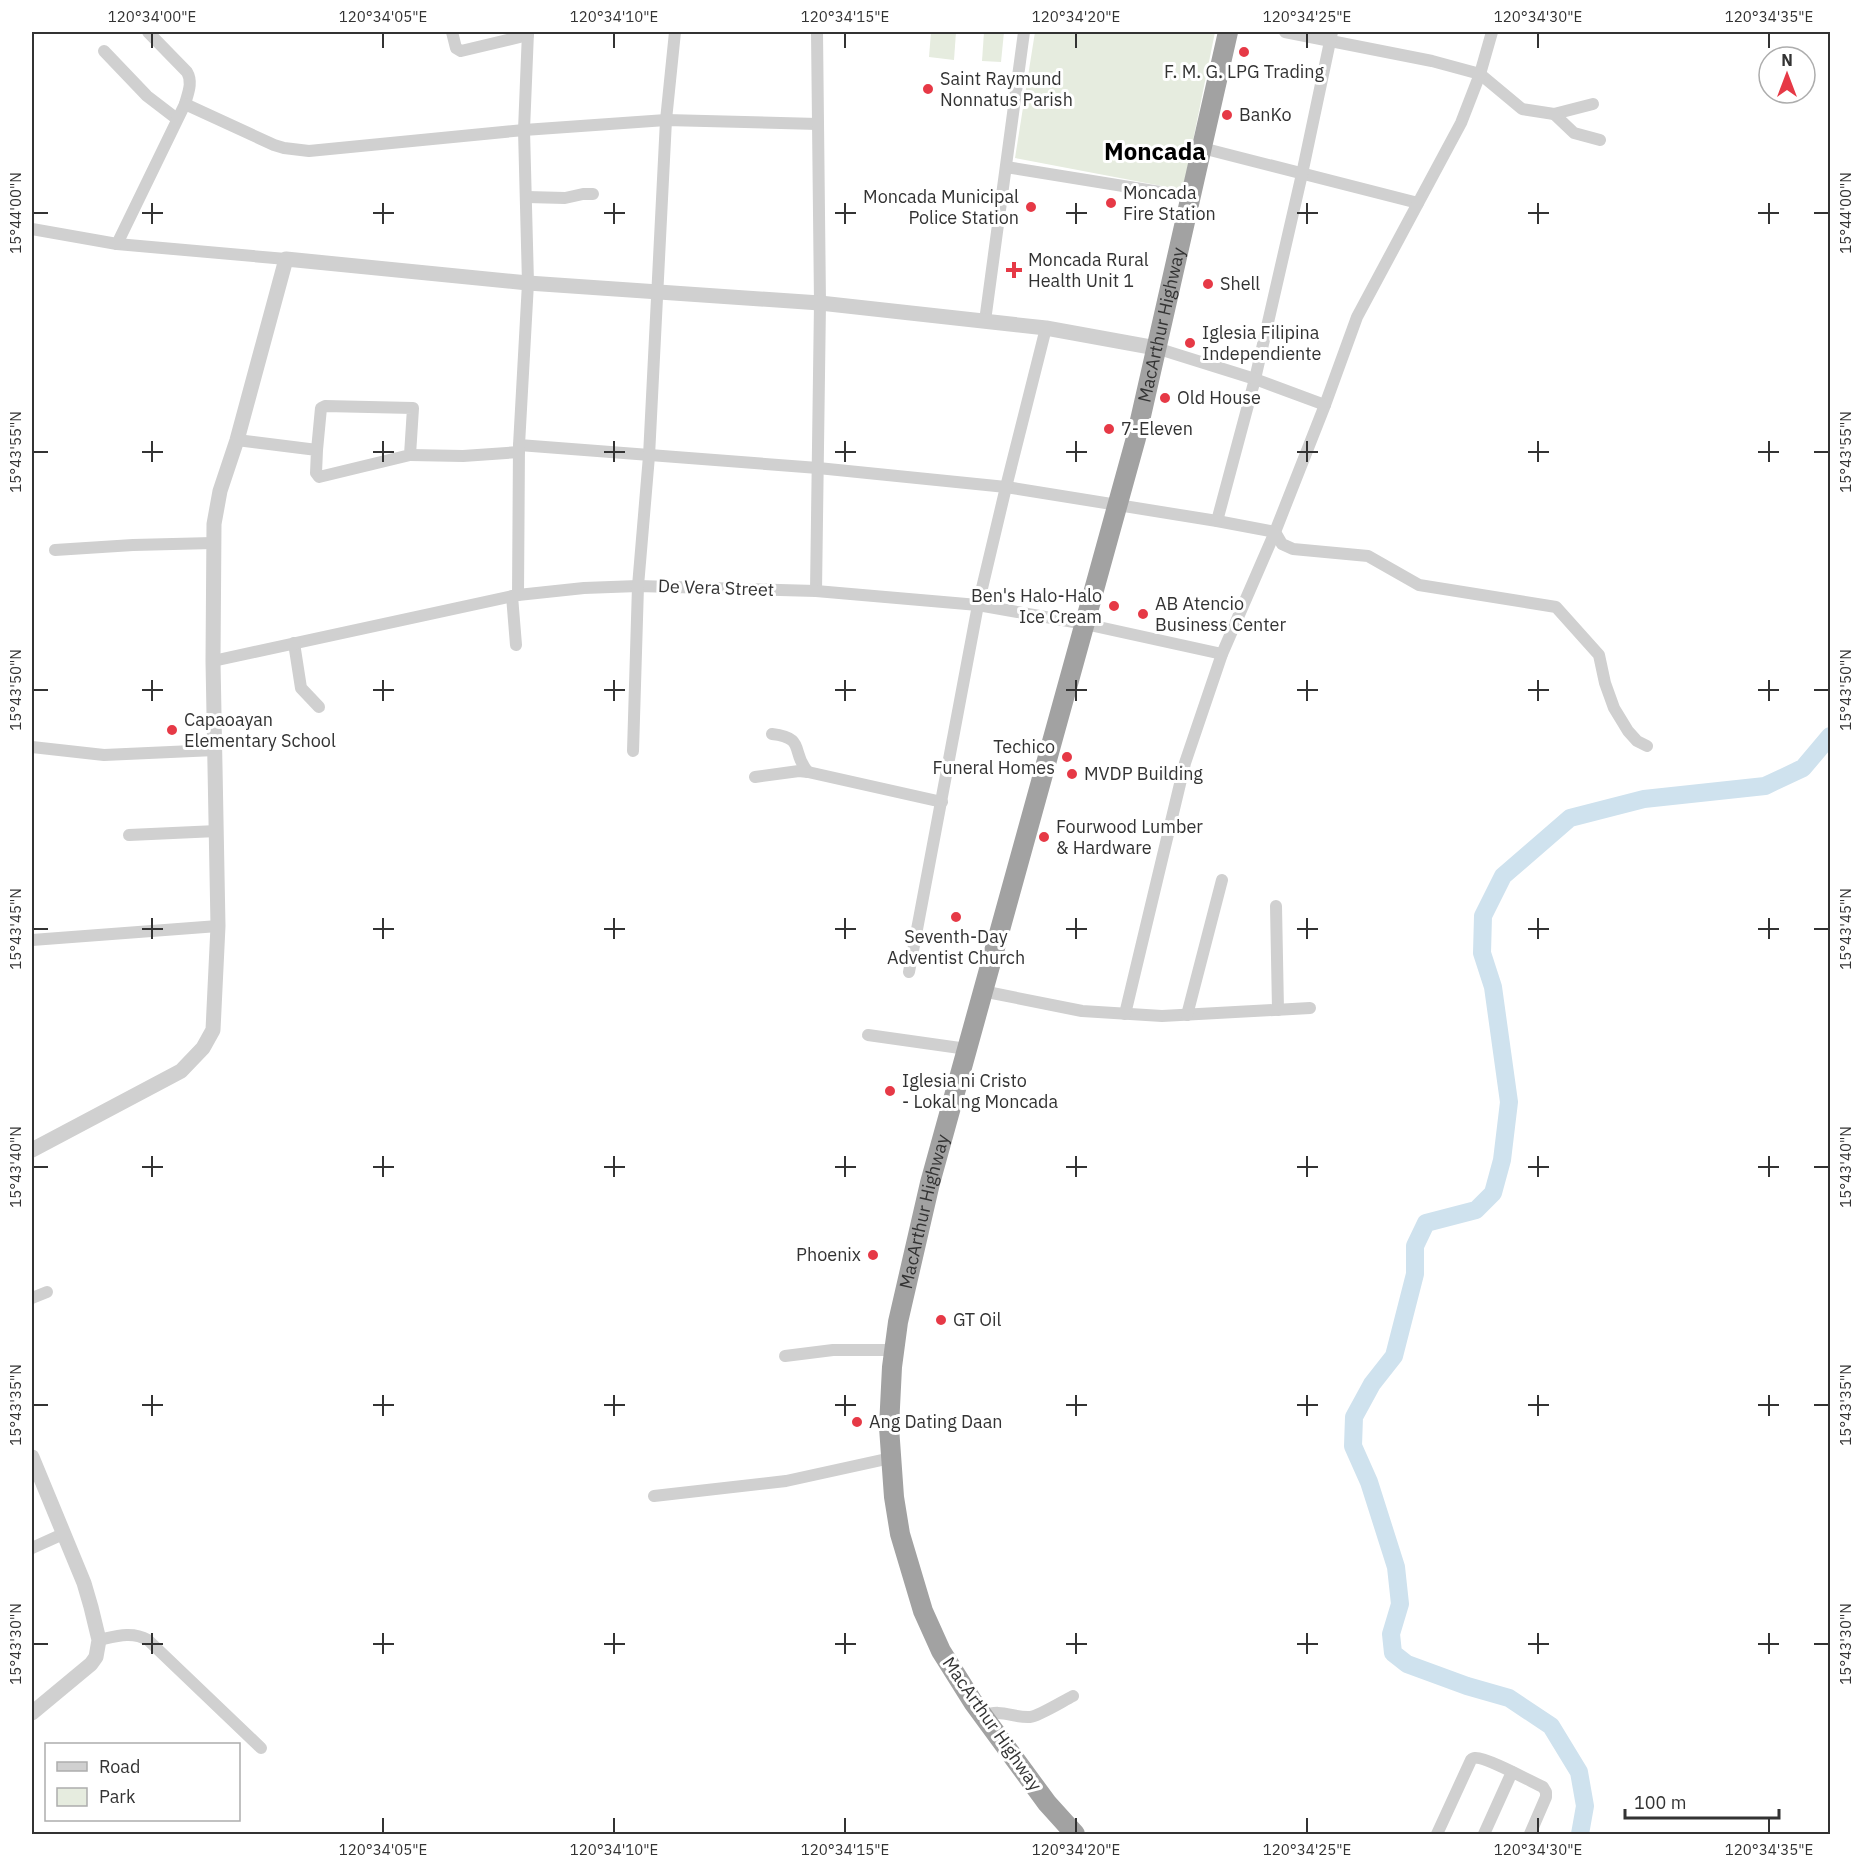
<svg xmlns="http://www.w3.org/2000/svg" width="1862" height="1866" font-family="'IBM Plex Sans',sans-serif">
<style>
.green{fill:#e6ecdf}
.lines{fill:none;stroke-linecap:round;stroke-linejoin:round}
.river{stroke:#cfe2ee;stroke-width:18}
.minor{stroke:#d0d0d0;stroke-width:12}
.tertiary{stroke:#d0d0d0;stroke-width:15}
.trunk{stroke:#a2a2a2;stroke-width:20}
.ticks{fill:none;stroke:#333;stroke-width:2}
.poi-dot{fill:#e63946;stroke:#fff;stroke-width:2}
.labels{text-anchor:middle;stroke-width:6;stroke-linejoin:round;paint-order:stroke}
.poi-label{font-size:18px;fill:#333;stroke:#fff;text-anchor:start}
.street-label{font-size:18px;fill:#333;stroke:#fff}
.district-label{font-size:24px;font-weight:bold;fill:#000;stroke:#fff}
.neatline{fill:none;stroke:#333;stroke-width:2}
.ticks-label{font-size:15px;text-anchor:middle;fill:#333}
</style>
<rect width="100%" height="100%" fill="#fff"/>
<!-- green -->
<g class="green">
<path d="M931,32h25l-2,28 -25,-3z"/>
<path d="M984,32h20l-3,30 -19,-1z"/>
<path d="M1035,32h180l-32,158 -168,-32z"/>
</g>
<g class="lines">
<!-- river -->
<path class="river" d="M1580,1834l5,-28 -6,-34 -28,-46 -42,-28 -42,-12 -60,-22 -14,-11 -2,-19 9,-30 -4,-37 -27,-85 -16,-36 1,-29 18,-33 22,-28 21,-82v-28l11,-23 50,-13 17,-17 9,-33 7,-58 -16,-115 -11,-34 1,-37 20,-40 67,-58 74,-19 121,-13 38,-18 27,-32"/>
<!-- minor -->
<g class="minor">
<path d="M148,32l39,40c6,10 1,21 -2,32"/>
<path d="M452,32l4,16 5,3 67,-16"/>
<path d="M1285,32l147,29 48,13 42,35 32,5 20,19 26,7"/>
<path d="M104,51l43,45 30,23"/>
<path d="M1554,114l39,-10"/>
<path d="M1202,148l216,55"/>
<path d="M1006,167l185,30"/>
<path d="M527,197l38,1 18,-4h10"/>
<path d="M32,229l85,15 169,15"/>
<path d="M117,244l68,-140 89,41 10,3 25,3 215,-21 142,-10 152,4"/>
<path d="M985,321l39,-289"/>
<path d="M1325,405l32,-88 104,-194 19,-49 12,-42"/>
<path d="M237,440l80,10 4,-42 4,-2 88,2 -3,47 -91,22 -3,-4 1,-23"/>
<path d="M519,445l299,23 188,19 211,34 58,11 7,12 11,5 75,7 51,29 137,22 43,48 6,28 9,25 14,23 9,10 10,5"/>
<path d="M410,455l53,1 56,-4"/>
<path d="M1217,521l38,-142 47,-205 30,-142"/>
<path d="M55,550l78,-5 80,-2"/>
<path d="M816,591l4,-288 -3,-271"/>
<path d="M518,595l1,-150 9,-162 -4,-153 4,-98"/>
<path d="M512,596l4,49"/>
<path d="M294,643l7,45 18,19"/>
<path d="M213,661l305,-66 66,-7 54,-2 178,5 162,14 107,19 137,30"/>
<path d="M772,734c35,4 18,18 36,38"/>
<path d="M32,747l72,8 111,-5"/>
<path d="M633,751l5,-165 11,-130 17,-336 9,-88"/>
<path d="M755,777l44,-6 9,1 134,30"/>
<path d="M129,835l88,-4"/>
<path d="M1276,906l2,104"/>
<path d="M32,940l186,-14"/>
<path d="M909,972l69,-367 28,-118 40,-159"/>
<path d="M982,991l100,20 80,5 148,-8"/>
<path d="M1125,1014l60,-251 37,-109 53,-122 50,-127 -70,-26 -99,-31"/>
<path d="M1187,1015l35,-135"/>
<path d="M868,1035l99,14"/>
<path d="M32,1298l15,-6"/>
<path d="M785,1356l48,-6h61"/>
<path d="M654,1496l132,-15 105,-23"/>
<path d="M32,1548l31,-14"/>
<path d="M99,1640c18,-4 33,-9 49,0l113,108"/>
<path d="M982,1716c21,-8 29,2 48,1 9,-1 33,-16 43,-21"/>
<path d="M1437,1834l34,-74c1,-1 2,-2 4,-2 9,-2 57,24 68,29l3,5v5l-16,37"/>
<path d="M1484,1834l28,-62"/>
</g>
<!-- tertiary -->
<g class="tertiary">
<path d="M32,1150l149,-79 22,-23 10,-18 5,-104 -5,-265 1,-137 6,-33 17,-51 49,-181 242,24 292,20 226,25 110,20"/>
<path d="M32,1457l52,126 7,24 8,33 -3,17 -5,7 -59,49"/>
</g>
<!-- trunk -->
<path class="trunk" id="s1" d="M1075,1834l-28,-31 -74,-101 -32,-51 -18,-40 -23,-77 -6,-37 -5,-70 3,-60 6,-45 32,-139 206,-745 92,-406"/>
</g>
<!-- ticks -->
<path class="ticks" d="M152,33v15M383,33v15M614,33v15M845,33v15M1076,33v15M1307,33v15M1538,33v15M1769,33v15M152,203v21M383,203v21M614,203v21M845,203v21M1076,203v21M1307,203v21M1538,203v21M1769,203v21M33,213h15M142,213h21M373,213h21M604,213h21M835,213h21M1066,213h21M1297,213h21M1528,213h21M1758,213h21M1814,213h15M152,441v21M383,441v21M614,441v21M845,441v21M1076,441v21M1307,441v21M1538,441v21M1769,441v21M33,452h15M142,452h21M373,452h21M604,452h21M835,452h21M1066,452h21M1297,452h21M1528,452h21M1758,452h21M1814,452h15M152,680v21M383,680v21M614,680v21M845,680v21M1076,680v21M1307,680v21M1538,680v21M1769,680v21M33,690h15M142,690h21M373,690h21M604,690h21M835,690h21M1066,690h21M1297,690h21M1528,690h21M1758,690h21M1814,690h15M152,918v21M383,918v21M614,918v21M845,918v21M1076,918v21M1307,918v21M1538,918v21M1769,918v21M33,929h15M142,929h21M373,929h21M604,929h21M835,929h21M1066,929h21M1297,929h21M1528,929h21M1758,929h21M1814,929h15M152,1156v21M383,1156v21M614,1156v21M845,1156v21M1076,1156v21M1307,1156v21M1538,1156v21M1769,1156v21M33,1167h15M142,1167h21M373,1167h21M604,1167h21M835,1167h21M1066,1167h21M1297,1167h21M1528,1167h21M1758,1167h21M1814,1167h15M152,1395v21M383,1395v21M614,1395v21M845,1395v21M1076,1395v21M1307,1395v21M1538,1395v21M1769,1395v21M33,1405h15M142,1405h21M373,1405h21M604,1405h21M835,1405h21M1066,1405h21M1297,1405h21M1528,1405h21M1758,1405h21M1814,1405h15M152,1633v21M383,1633v21M614,1633v21M845,1633v21M1076,1633v21M1307,1633v21M1538,1633v21M1769,1633v21M33,1644h15M142,1644h21M373,1644h21M604,1644h21M835,1644h21M1066,1644h21M1297,1644h21M1528,1644h21M1758,1644h21M1814,1644h15M383,1818v15M614,1818v15M845,1818v15M1076,1818v15M1307,1818v15M1538,1818v15M1769,1818v15"/>
<!-- markers -->
<g class="poi-dot">
<circle cx="1244" cy="52" r="6"/>
<circle cx="928" cy="89" r="6"/>
<circle cx="1227" cy="115" r="6"/>
<circle cx="1111" cy="203" r="6"/>
<circle cx="1031" cy="207" r="6"/>
<path d="M1011 261h6v6h6v6h-6v6h-6v-6h-6v-6h6z"/>
<circle cx="1208" cy="284" r="6"/>
<circle cx="1190" cy="343" r="6"/>
<circle cx="1165" cy="398" r="6"/>
<circle cx="1109" cy="429" r="6"/>
<circle cx="1114" cy="606" r="6"/>
<circle cx="1143" cy="614" r="6"/>
<circle cx="172" cy="730" r="6"/>
<circle cx="1067" cy="757" r="6"/>
<circle cx="1072" cy="774" r="6"/>
<circle cx="1044" cy="837" r="6"/>
<circle cx="956" cy="917" r="6"/>
<circle cx="890" cy="1091" r="6"/>
<circle cx="873" cy="1255" r="6"/>
<circle cx="941" cy="1320" r="6"/>
<circle cx="857" cy="1422" r="6"/>
</g>
<g class="labels">
<!-- poi labels -->
<g class="poi-label">
<text x="1244" y="78" text-anchor="middle">F. M. G. LPG Trading</text>
<text x="940" y="85">Saint Raymund<tspan x="940" dy="21">Nonnatus Parish</tspan></text>
<text x="1239" y="121">BanKo</text>
<text x="1123" y="199">Moncada<tspan x="1123" dy="21">Fire Station</tspan></text>
<text x="1019" y="203" text-anchor="end">Moncada Municipal<tspan x="1019" dy="21">Police Station</tspan></text>
<text x="1028" y="266">Moncada Rural<tspan x="1028" dy="21">Health Unit 1</tspan></text>
<text x="1220" y="290">Shell</text>
<text x="1202" y="339">Iglesia Filipina<tspan x="1202" dy="21">Independiente</tspan></text>
<text x="1177" y="404">Old House</text>
<text x="1121" y="435">7-Eleven</text>
<text x="1102" y="602" text-anchor="end">Ben's Halo-Halo<tspan x="1102" dy="21">Ice Cream</tspan></text>
<text x="1155" y="610">AB Atencio<tspan x="1155" dy="21">Business Center</tspan></text>
<text x="184" y="726">Capaoayan<tspan x="184" dy="21">Elementary School</tspan></text>
<text x="1055" y="753" text-anchor="end">Techico<tspan x="1055" dy="21">Funeral Homes</tspan></text>
<text x="1084" y="780">MVDP Building</text>
<text x="1056" y="833">Fourwood Lumber<tspan x="1056" dy="21">&amp; Hardware</tspan></text>
<text x="956" y="943" text-anchor="middle">Seventh-Day<tspan x="956" dy="21">Adventist Church</tspan></text>
<text x="902" y="1087">Iglesia ni Cristo<tspan x="902" dy="21">- Lokal ng Moncada</tspan></text>
<text x="861" y="1261" text-anchor="end">Phoenix</text>
<text x="953" y="1326">GT Oil</text>
<text x="869" y="1428">Ang Dating Daan</text>
</g>
<!-- street labels -->
<g class="street-label">
<text dy="6" stroke="none"><textPath href="#s1" startOffset="1596">MacArthur Highway</textPath></text>
<text transform="translate(716 588) rotate(2)" y="6">De Vera Street</text>
<text dy="6" stroke="none"><textPath href="#s1" startOffset="678">MacArthur Highway</textPath></text>
<text transform="translate(992 1724) rotate(55)" y="6">MacArthur Highway</text>
</g>
<!-- district labels -->
<g class="district-label">
<text x="1155" y="160">Moncada</text>
</g>
</g>
<!-- border -->
<rect width="1862" height="1866" fill="none" stroke="#ffffff" stroke-width="66"/>
<!-- legend -->
<rect x="45" y="1743" width="195" height="78" fill="#ffffff" stroke="#adadad" stroke-width="1.5"/>
<rect x="57" y="1762" width="30" height="9" fill="#d0d0d0" stroke="#adadad" stroke-width="1.5"/>
<text x="99" y="1773" font-size="18" fill="#333333">Road</text>
<rect x="57" y="1788" width="30" height="18" fill="#e6ecdf" stroke="#adadad" stroke-width="1.5"/>
<text x="99" y="1803" font-size="18" fill="#333333">Park</text>
<!-- north arrow -->
<g transform="translate(1787 75)"><circle r="28" fill="#ffffff" stroke="#adadad" stroke-width="1.5"/>
<path d="M0-4.5L10 22L0 15L-10 22Z" fill="#e63946"/>
<text y="-9" font-size="16" font-weight="bold" text-anchor="middle" fill="#333333">N</text>
</g>
<!-- scale -->
<path d="M1625 1809v9h154v-9" fill="none" stroke="#333333" stroke-width="3"/>
<text x="1634" y="1809" font-size="18" fill="#333333" stroke="#ffffff" stroke-width="4.5" paint-order="stroke">100 m</text>
<rect x="33" y="33" width="1796" height="1800" class="neatline"/>
<g class="ticks-label">
<text x="152" y="22">120°34'00"E</text>
<text x="383" y="22">120°34'05"E</text>
<text x="614" y="22">120°34'10"E</text>
<text x="845" y="22">120°34'15"E</text>
<text x="1076" y="22">120°34'20"E</text>
<text x="1307" y="22">120°34'25"E</text>
<text x="1538" y="22">120°34'30"E</text>
<text x="1769" y="22">120°34'35"E</text>
<text transform="translate(16 213) rotate(-90)" y="5">15°44'00"N</text>
<text transform="translate(1846 213) rotate(-90)" y="5">15°44'00"N</text>
<text transform="translate(16 452) rotate(-90)" y="5">15°43'55"N</text>
<text transform="translate(1846 452) rotate(-90)" y="5">15°43'55"N</text>
<text transform="translate(16 690) rotate(-90)" y="5">15°43'50"N</text>
<text transform="translate(1846 690) rotate(-90)" y="5">15°43'50"N</text>
<text transform="translate(16 929) rotate(-90)" y="5">15°43'45"N</text>
<text transform="translate(1846 929) rotate(-90)" y="5">15°43'45"N</text>
<text transform="translate(16 1167) rotate(-90)" y="5">15°43'40"N</text>
<text transform="translate(1846 1167) rotate(-90)" y="5">15°43'40"N</text>
<text transform="translate(16 1405) rotate(-90)" y="5">15°43'35"N</text>
<text transform="translate(1846 1405) rotate(-90)" y="5">15°43'35"N</text>
<text transform="translate(16 1644) rotate(-90)" y="5">15°43'30"N</text>
<text transform="translate(1846 1644) rotate(-90)" y="5">15°43'30"N</text>
<text x="383" y="1855">120°34'05"E</text>
<text x="614" y="1855">120°34'10"E</text>
<text x="845" y="1855">120°34'15"E</text>
<text x="1076" y="1855">120°34'20"E</text>
<text x="1307" y="1855">120°34'25"E</text>
<text x="1538" y="1855">120°34'30"E</text>
<text x="1769" y="1855">120°34'35"E</text>
</g>
</svg>
